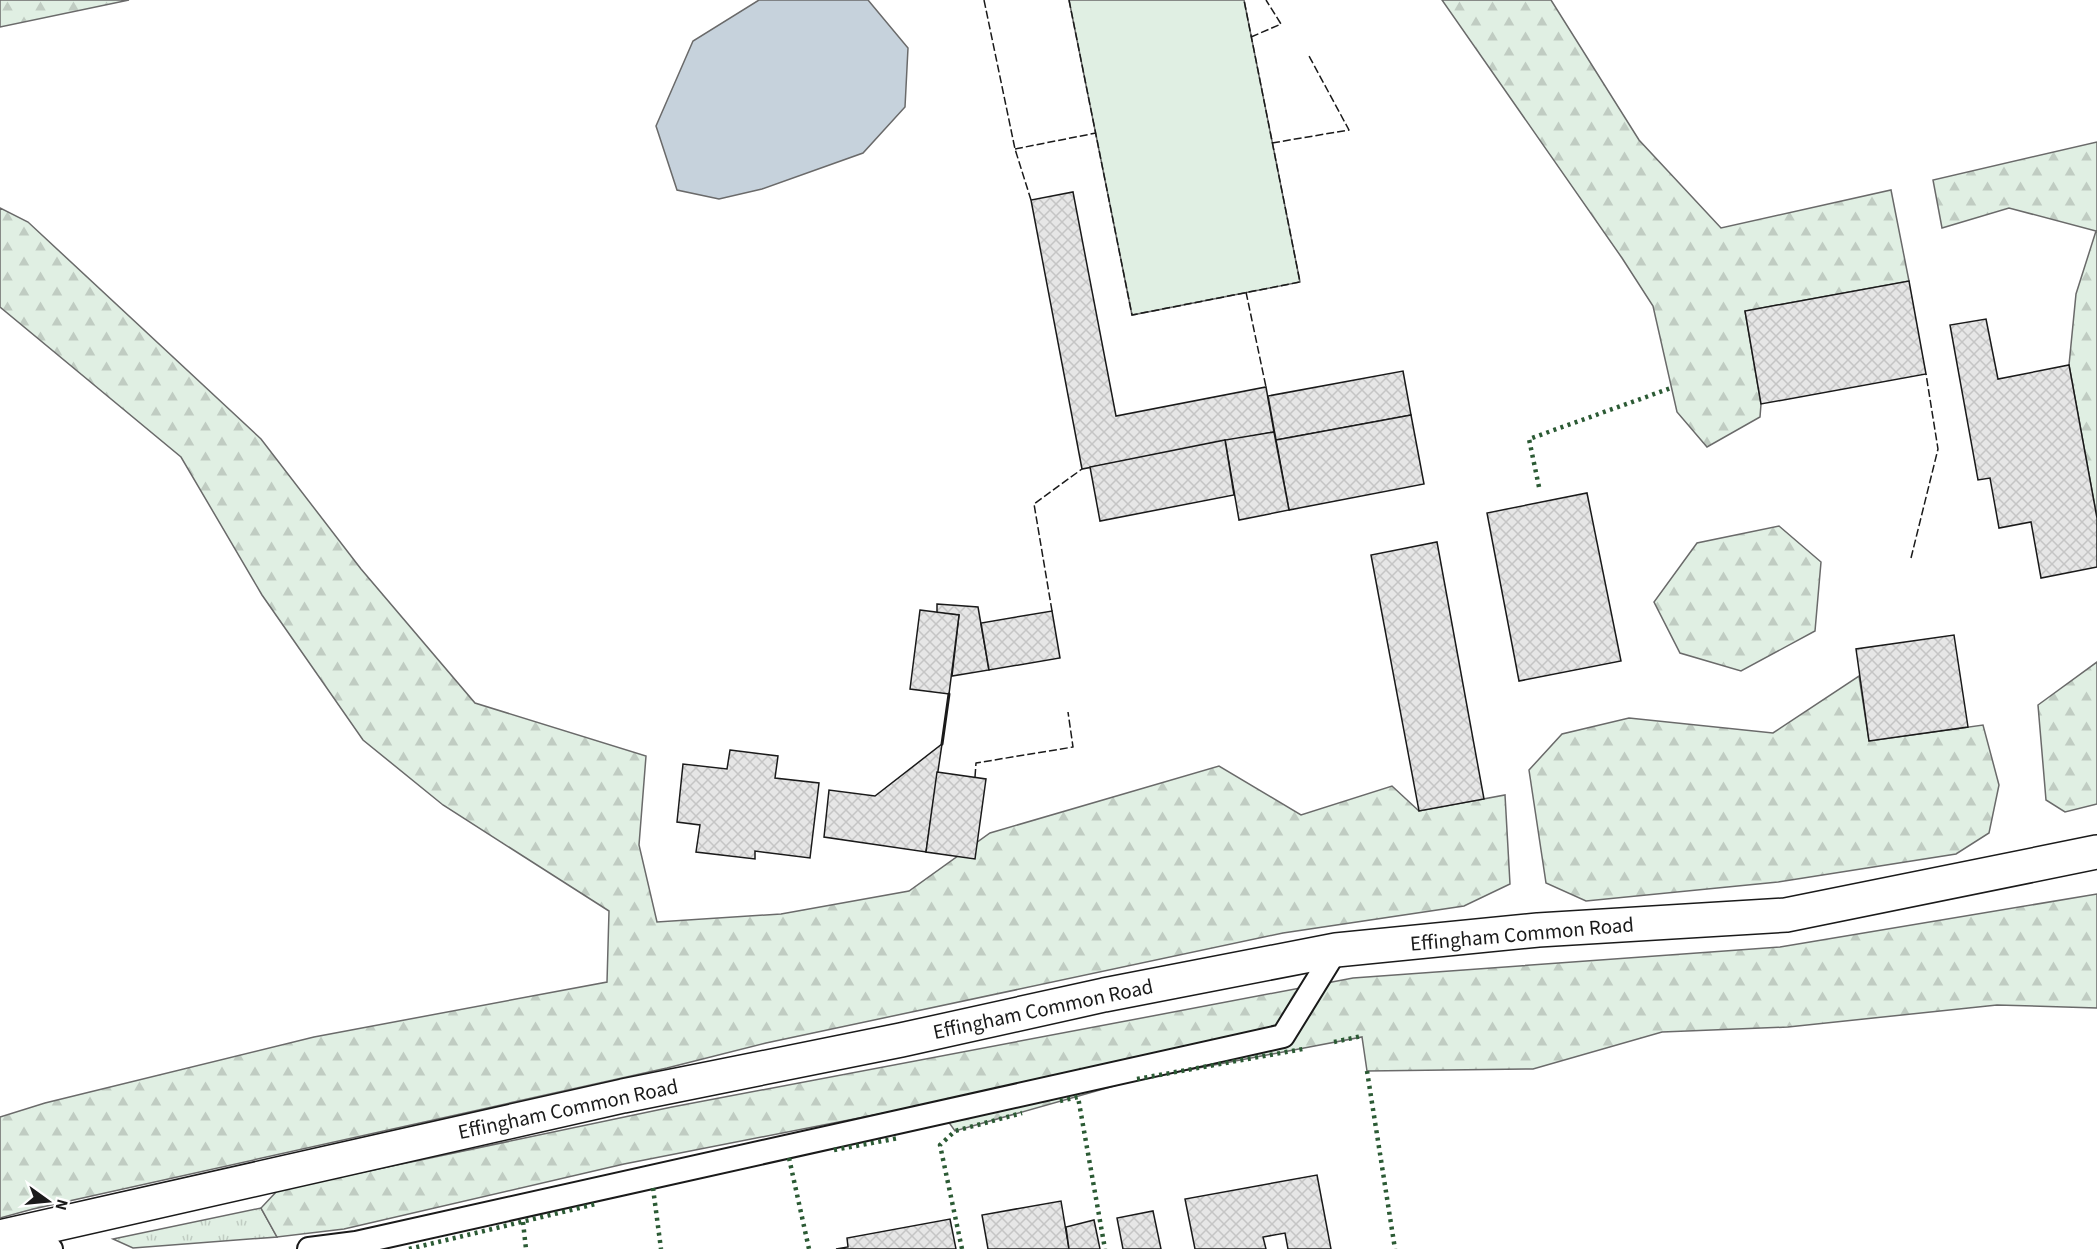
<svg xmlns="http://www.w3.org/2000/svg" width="2097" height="1249" font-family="'Source Sans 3',sans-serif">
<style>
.grass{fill:url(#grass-tufts);stroke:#6a6a6a;stroke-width:1.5}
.forest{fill:url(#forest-firs);stroke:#6a6a6a;stroke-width:1.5}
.pitch{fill:#e0efe3;stroke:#6a6a6a;stroke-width:1.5}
.water{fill:#c6d2dc;stroke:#6a6a6a;stroke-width:1.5}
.building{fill:url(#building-cross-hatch);stroke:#1a1a1a;stroke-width:1.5}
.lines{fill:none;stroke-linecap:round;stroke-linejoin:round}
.service-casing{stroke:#1a1a1a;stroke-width:26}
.tertiary-casing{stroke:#1a1a1a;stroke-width:36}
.service{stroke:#fff;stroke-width:22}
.tertiary{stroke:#fff;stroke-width:33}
.hedge{stroke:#2b5a34;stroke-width:4.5;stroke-dasharray:3 4.5;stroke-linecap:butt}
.fence{stroke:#1a1a1a;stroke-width:1.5;stroke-dasharray:8 3;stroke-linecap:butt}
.wall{stroke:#1a1a1a;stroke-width:3}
.labels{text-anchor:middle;stroke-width:4.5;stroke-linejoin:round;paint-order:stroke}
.street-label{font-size:21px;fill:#1a1a1a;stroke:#fff}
</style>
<defs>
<pattern id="grass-tufts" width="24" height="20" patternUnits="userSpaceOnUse" patternTransform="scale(1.5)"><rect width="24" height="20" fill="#e0efe3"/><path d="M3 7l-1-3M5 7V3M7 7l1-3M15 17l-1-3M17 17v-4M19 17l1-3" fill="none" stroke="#c0ccc2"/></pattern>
<pattern id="forest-firs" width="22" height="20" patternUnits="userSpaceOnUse" patternTransform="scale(1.5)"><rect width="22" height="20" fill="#e0efe3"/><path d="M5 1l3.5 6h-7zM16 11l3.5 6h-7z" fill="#c0ccc2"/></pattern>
<pattern id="building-cross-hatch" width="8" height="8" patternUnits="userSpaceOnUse" patternTransform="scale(1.5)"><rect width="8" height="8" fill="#e6e6e6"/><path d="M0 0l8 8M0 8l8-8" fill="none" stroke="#c5c5c5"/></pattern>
</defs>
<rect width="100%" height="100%" fill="#fff"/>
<!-- grass -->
<path class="grass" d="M261,1208l16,29 -144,11 -20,-9z"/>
<!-- forest -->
<g class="forest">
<path d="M0,0h129l-129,27z"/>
<path d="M1442,0h109l88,140 82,88 170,-38 18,91 -164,30 16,93 -1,13 -53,30 -30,-35 -24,-106 -31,-48z"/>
<path d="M2097,142v376l-28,-153 7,-71 20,-63 -87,-23 -67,20 -9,-48z"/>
<path d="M0,208l28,14 233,217 100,130 114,134 171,53 -7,89 18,77 124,-8 128,-23 81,-58 229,-67 82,49 91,-29 27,25 86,-16 5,89 -46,22 -181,27 -517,110 -99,25 -634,141 -33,9v-101l45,-14 269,-66 293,-55 2,-71 -166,-106 -80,-65 -101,-145 -81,-138 -181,-150z"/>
<path d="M1779,526l42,36 -6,69 -74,40 -61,-18 -26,-51 43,-59z"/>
<path d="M2097,662v142l-32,8 -19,-12 -8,-95z"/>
<path d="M1859,676l10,65 114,-16 16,60 -10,48 -33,21 -178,28 -192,19 -40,-18 -17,-113 33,-36 67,-16 144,15z"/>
<path d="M2097,894v114l-100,-3 -209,22 -126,5 -129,37 -166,2 -5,-34 -227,43 -180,51 -20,-28 -311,61 -280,65 -67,8 -16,-29 17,-18 394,-83 681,-129 427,-31z"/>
</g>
<!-- pitch -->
<path class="pitch" d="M1069,0h175l56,282 -168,33z"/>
<!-- water -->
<path class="water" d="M759,0h109l40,48 -3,59 -42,46 -101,36 -43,10 -42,-9 -21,-64 37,-85z"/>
<!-- building -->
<g class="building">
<path d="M1073,192l43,224 150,-29 8,45 -192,37 -51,-269z"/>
<path d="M1909,281l17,93 -165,30 -16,-93z"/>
<path d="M1986,319l12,60 71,-14 28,153v49l-56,11 -10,-56 -32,6 -9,-50 -12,2 -28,-155z"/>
<path d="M1403,371l8,44 -135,25 -8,-44z"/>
<path d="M1411,415l13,69 -135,26 -13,-70z"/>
<path d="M1274,432l15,78 -50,10 -14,-80z"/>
<path d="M1225,440l9,55 -134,26 -10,-54z"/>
<path d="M1587,493l34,168 -102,20 -32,-168z"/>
<path d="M1437,542l47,257 -65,12 -48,-256z"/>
<path d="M937,604l41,3 11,63 -37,6 7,-61 -22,-2z"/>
<path d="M920,610l39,5 -10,79 -39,-5z"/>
<path d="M1052,611l8,47 -71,12 -8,-47z"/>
<path d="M1954,635l14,92 -99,14 -13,-92z"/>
<path d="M942,744l-16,108 -102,-15 5,-47 46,6z"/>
<path d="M730,750l48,6 -3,22 44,5 -9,75 -55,-7v8l-59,-7 4,-27 -23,-3 6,-58 44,5z"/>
<path d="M937,772l49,7 -11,80 -49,-7z"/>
<path d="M1317,1175l14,74h-43l-3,-16 -22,4 3,12h-71l-10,-50z"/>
<path d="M1061,1201l8,48h-81l-6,-34z"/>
<path d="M1153,1211l8,38h-38l-6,-31z"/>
<path d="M950,1219l6,30h-120l12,-2 -1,-9z"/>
<path d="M1094,1220l6,29h-31l-3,-22z"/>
</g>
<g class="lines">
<!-- service casing -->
<g class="service-casing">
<g id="service">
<path d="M13,1235l38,14"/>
<path d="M309,1249l47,-6 927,-207 53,-86"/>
</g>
</g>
<!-- tertiary casing -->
<g class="tertiary-casing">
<path id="tertiary" d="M0,1237l623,-141 278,-56 203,-45 232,-45 202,-20 248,-15 311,-63"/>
</g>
<!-- service -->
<use href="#service" class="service"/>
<!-- tertiary -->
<use href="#tertiary" class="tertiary"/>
<!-- hedge -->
<g class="hedge">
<path d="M1539,487l-10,-48 142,-51"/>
<path d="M1334,1042l28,-6"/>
<path d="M1367,1071l28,178"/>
<path d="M1137,1079l166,-30"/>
<path d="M1060,1101l18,-4 27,152"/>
<path d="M834,1150l65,-12"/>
<path d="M789,1158l20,91"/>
<path d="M653,1188l8,61"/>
<path d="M523,1222l3,27"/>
<path d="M409,1249l187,-45"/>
<path d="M962,1249l-22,-104 15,-14 67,-18"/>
</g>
<!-- fence -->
<g class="fence">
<path d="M984,0l31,149 16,51"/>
<path d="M1069,0l63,315 168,-33 -56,-282"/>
<path d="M1251,37l30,-13 -15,-24"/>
<path d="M1272,143l77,-13 -40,-74"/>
<path d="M1015,149l81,-16"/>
<path d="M1246,292l20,95"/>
<path d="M1911,558l27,-109 -12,-75"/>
<path d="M1052,611l-18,-107 48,-35"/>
<path d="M975,777l1,-14 97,-16 -5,-35"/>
</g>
<!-- wall -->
<path class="wall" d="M942,744l7,-50"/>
</g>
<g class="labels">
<!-- street labels -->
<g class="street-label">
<text transform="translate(1522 934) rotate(-5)" y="7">Effingham Common Road</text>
<text transform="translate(1043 1009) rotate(-12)" y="7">Effingham Common Road</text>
<text transform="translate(568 1109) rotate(-12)" y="7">Effingham Common Road</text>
</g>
</g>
<!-- north arrow -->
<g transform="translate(48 1201) rotate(105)" stroke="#ffffff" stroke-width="4.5" paint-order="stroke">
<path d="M0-4.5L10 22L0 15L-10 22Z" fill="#1a1a1a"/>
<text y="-9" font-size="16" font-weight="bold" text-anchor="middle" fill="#1a1a1a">N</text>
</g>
</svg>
